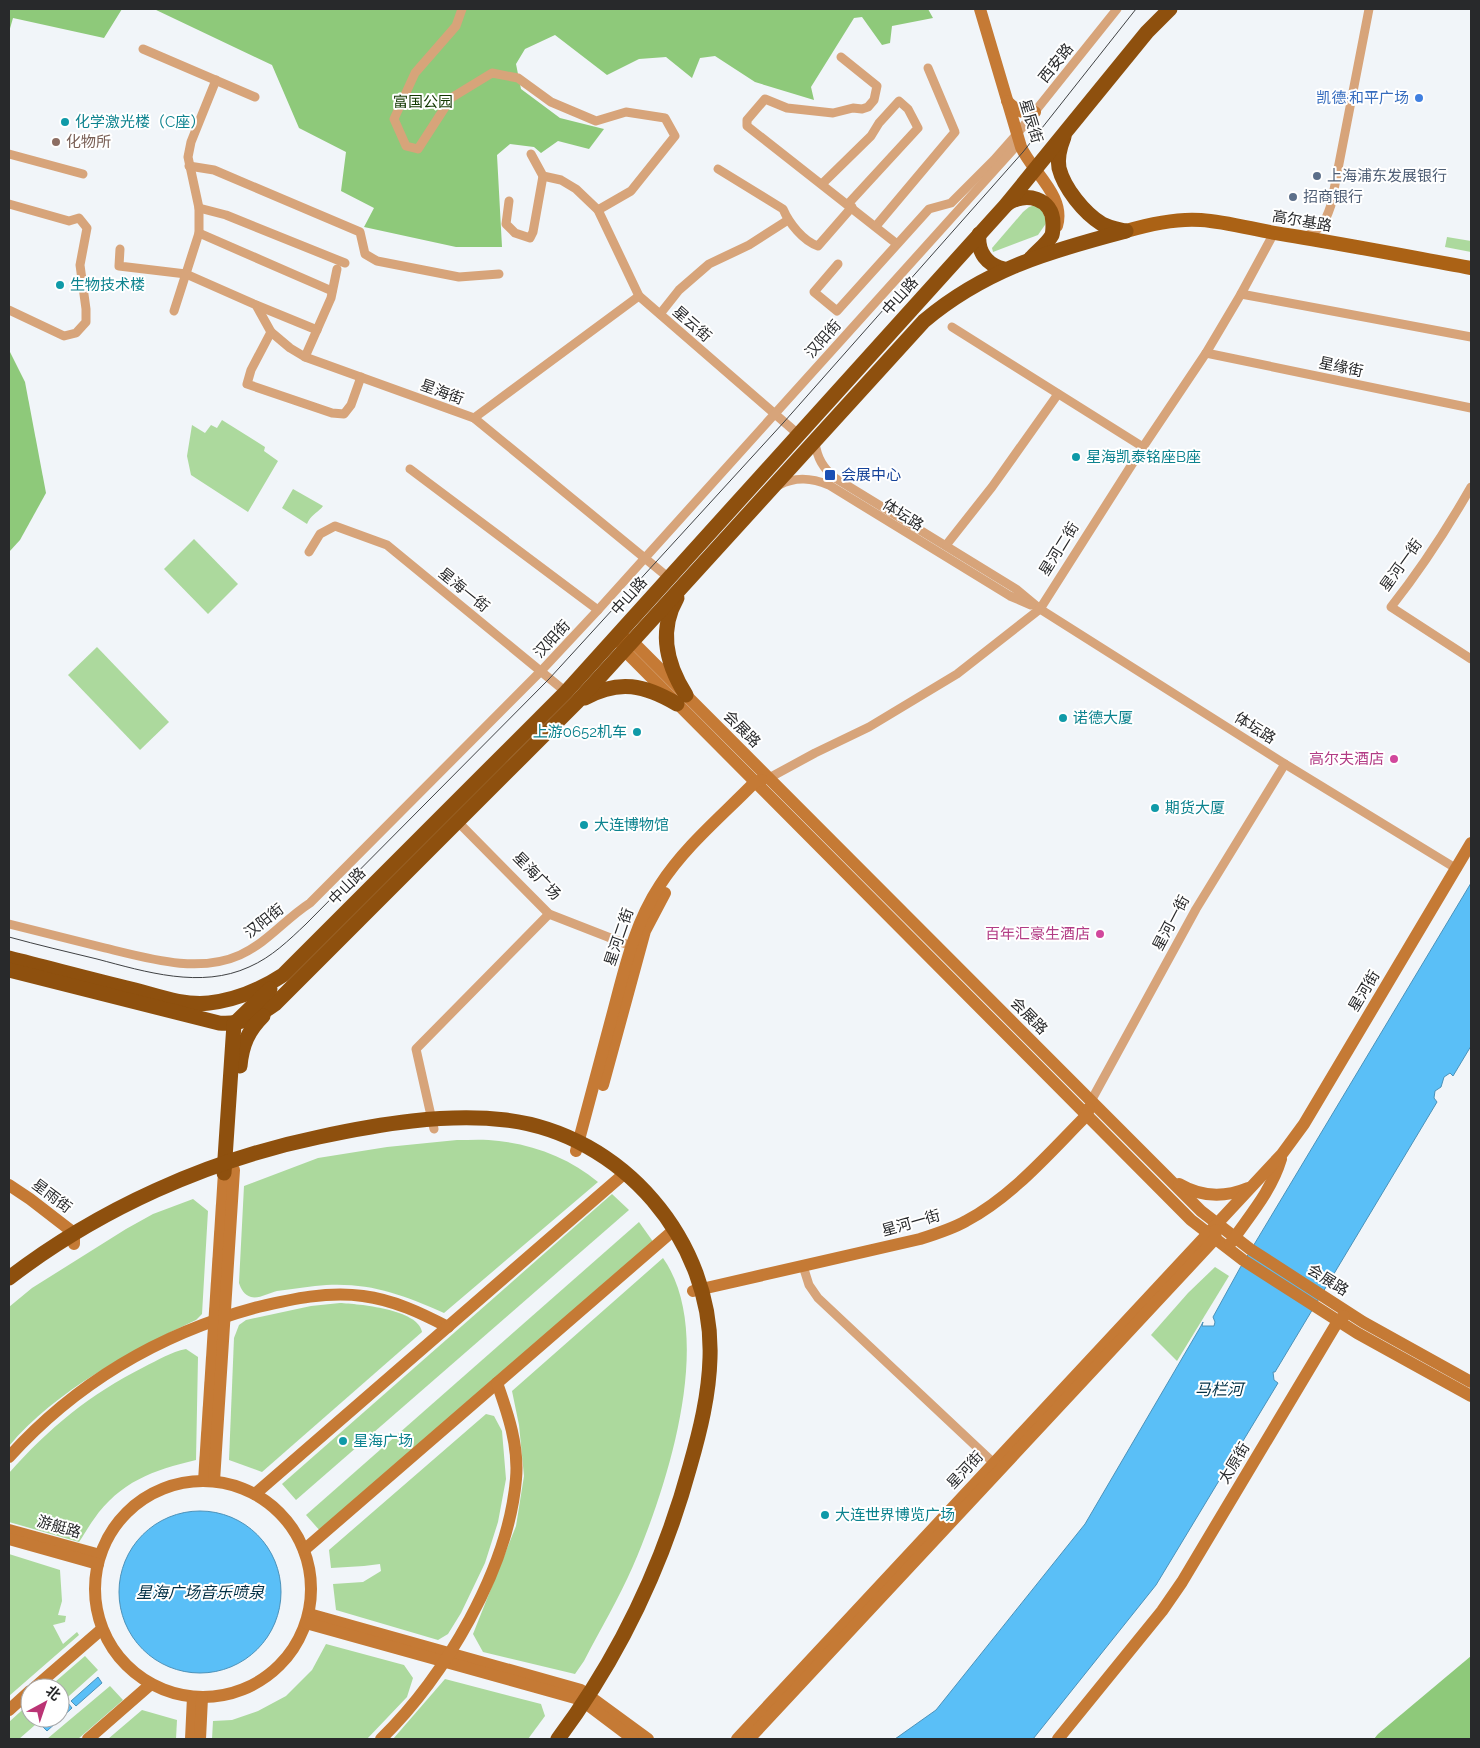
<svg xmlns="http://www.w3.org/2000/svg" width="1480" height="1748" font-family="Raleway,'Noto Sans SC',sans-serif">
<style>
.green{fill:#acd99d}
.forest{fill:#8ec97a}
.water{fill:#5abff7;stroke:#4b92ba}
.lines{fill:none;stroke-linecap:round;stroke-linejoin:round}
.street{stroke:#d7a47a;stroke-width:9}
.secondary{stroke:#c57a35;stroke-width:12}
.primary{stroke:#ab6215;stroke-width:14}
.highway{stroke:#8e500e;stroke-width:15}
.tram{stroke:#404244;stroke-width:1}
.shop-dot{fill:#3f7fe0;stroke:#fff;stroke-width:2}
.culture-dot{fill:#0f9aa8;stroke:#fff;stroke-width:2}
.education-dot{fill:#8d6e63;stroke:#fff;stroke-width:2}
.service-dot{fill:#5c6f8a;stroke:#fff;stroke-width:2}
.transit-dot{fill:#1a4fb4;stroke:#fff;stroke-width:2}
.hotel-dot{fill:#d1479c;stroke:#fff;stroke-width:2}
.labels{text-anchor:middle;stroke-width:4;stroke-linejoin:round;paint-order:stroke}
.street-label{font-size:15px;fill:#28292b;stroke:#fff}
.shop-label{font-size:15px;fill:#366cbe;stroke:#fff;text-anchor:end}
.park-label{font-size:15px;fill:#123801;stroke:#fff}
.culture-label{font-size:15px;fill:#0d838f;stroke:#fff;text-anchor:start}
.education-label{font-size:15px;fill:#785e54;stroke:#fff;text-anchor:start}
.service-label{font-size:15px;fill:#4e5e75;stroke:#fff;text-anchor:start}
.transit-label{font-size:15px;fill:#164399;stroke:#fff;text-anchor:start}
.hotel-label{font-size:15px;fill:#b23c85;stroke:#fff;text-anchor:end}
.water-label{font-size:16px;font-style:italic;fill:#013046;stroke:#fff}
</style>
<rect width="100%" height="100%" fill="#f1f5f9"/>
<!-- green -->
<g class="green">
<path d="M1035,205l5,1 7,16 -9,13 -45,17 -1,-4 31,-36 6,-5z"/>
<path d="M1447,237l24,4v11l-26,-5z"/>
<path d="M222,420l43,27 -1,4 14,10 -30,51 -57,-37 -4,-19 5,-31 13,8 6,-8 6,3z"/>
<path d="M293,489l30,17c-5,7 -12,8 -16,18l-25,-16z"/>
<path d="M194,539l44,45 -30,30 -44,-45z"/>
<path d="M97,647l72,75 -29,28 -72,-75z"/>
<path d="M457,1140c14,0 28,-1 42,1 36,4 72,18 99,41l-154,131c-46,-20 -78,-32 -129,-27 -13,2 -25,3 -38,5 -8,2 -18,8 -26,6 -7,-2 -10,-8 -12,-14l5,-97 74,-28 69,-11z"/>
<path d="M612,1194l17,16 -333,290 -14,-16z"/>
<path d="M193,1199l15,12 -6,103 -6,6c-64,30 -141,71 -187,126v-139l23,-19 94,-59 27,-15z"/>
<path d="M639,1222l15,21 -333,289 -15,-17z"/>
<path d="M663,1258c54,77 4,229 -30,308 -14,32 -33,64 -49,95l-9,13 -92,-22 -10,-18 43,-108 8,-50 -5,-51 -7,-34z"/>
<path d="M1215,1267l14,9 -52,85 -26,-26 37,-42z"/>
<path d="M340,1303c18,1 78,6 82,29l-160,140 -33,-12 5,-122 5,-13 7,-5 65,-14z"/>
<path d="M186,1349l12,8 -2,103c-43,10 -76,22 -102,59 -6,8 -10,16 -15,23l-70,-20v-49c40,-45 81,-79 135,-106 14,-7 27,-15 42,-18z"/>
<path d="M486,1414l8,2 8,15 4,48 -8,43 -13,41 -24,50 -13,21 -10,6 -102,-30 -3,-26 30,-2 18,-11 -1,-7 -16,2 -33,2 -2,-18z"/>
<path d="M9,1554l51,16 2,31 -4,14 8,1 -1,6 -12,3 10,19 14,-12 2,3 -70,61z"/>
<path d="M326,1644l78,21 9,13 -6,19 -40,42h-155l1,-18 19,-1 26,-9 28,-15 26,-26z"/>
<path d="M85,1656l13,14 -38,34v-16h-12z"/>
<path d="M445,1679l96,25 4,12 -17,23h-135z"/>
<path d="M110,1686l13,14 -45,39h-31z"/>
<path d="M30,1703v15h13l-24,21h-10v-17z"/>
<path d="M142,1710l35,10 -1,19h-68z"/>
</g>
<!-- forest -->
<g class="forest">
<path d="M9,9h113l-18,29 -91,-20 -4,14z"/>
<path d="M154,9h774l5,9 -41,8 -2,17 -8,2 -20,-28 -8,1 -43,69 3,13 -59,-18 -40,-26 -15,2 -8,20 -26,-21 -27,2 -32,16 -52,-40 -30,14 -9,15 5,25 39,29 44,11 -15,20 -31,-8 -17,12 -7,-6 -24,-3 -13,11 5,92h-46l-92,-20 10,-19 -33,-17 5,-39 -47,-24 -27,-63z"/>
<path d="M9,350l16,32 21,111 -26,47 -11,12z"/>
<path d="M1471,1656v83h-97l4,-5z"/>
</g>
<!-- water -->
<g class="water">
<path d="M1471,883v163l-18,30 -3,-3 -6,4 -3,10 -6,4 -1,7 3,4 -162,270h-2l1,8 4,3 -122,202 -123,154h-138l41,-29 149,-186 116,-198 2,-4 -1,4h12l1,-4 -2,-5 27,-49z"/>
<circle cx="200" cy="1592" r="81"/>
<path d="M98,1677l4,6 -26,23 -5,-5z"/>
<path d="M68,1703l4,5 -25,23 -5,-5 9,-8h9v-8z"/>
</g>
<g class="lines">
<!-- street -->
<g class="street">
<path d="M462,9l-6,17 -41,47 -21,46 12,27 12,3 33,-51 41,-25 26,5 33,24 45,19 30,-9 39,6 10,18 -44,55 -33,19"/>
<path d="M143,49l112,48"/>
<path d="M841,57l36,29 -3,14 -6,7 -6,2 -9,-1 -20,5 -46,-5 -22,-9 -18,21v6l150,118"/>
<path d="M9,154l74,20"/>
<path d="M531,154l12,22 18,4 15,9 22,21 41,86 159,138"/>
<path d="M189,166l25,4 146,62 5,22 12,7 82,16 40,-3"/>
<path d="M718,169l65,40c6,14 20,32 35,37l34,-39"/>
<path d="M822,184l49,-48 8,-13 20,-22 9,8 10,19 -70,76"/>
<path d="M509,201l-3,23 9,9 15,5 3,-6 10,-56"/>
<path d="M9,204l60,17 10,-3 8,10 -7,37 6,44v13l-10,11 -12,3 -55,-26"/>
<path d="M199,208l27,7 119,48"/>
<path d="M876,226l79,-94 -27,-64"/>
<path d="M199,233l133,58"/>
<path d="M1304,237c18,-8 21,-14 27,-32l38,-196"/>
<path d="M120,249l-1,17 67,8 70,31 15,27 19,16 15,9 169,61 195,160"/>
<path d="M838,264l-24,28 23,19 92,-102 22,-6 43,-43 23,-26 100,-125"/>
<path d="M1241,294l230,43"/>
<path d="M256,305l61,25"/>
<path d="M174,311l25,-78v-25l-11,-51 3,-15 25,-62"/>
<path d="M660,314l19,-24 30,-26 40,-19 39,-25"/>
<path d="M952,327l191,120"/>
<path d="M271,332l-20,38 -4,14 85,29 12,1 7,-9 10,-28"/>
<path d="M1206,353l265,55"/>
<path d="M305,357l26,-59 6,-29"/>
<path d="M474,418l165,-122"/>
<path d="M815,442c2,16 8,26 20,36l181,111 24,20 245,155 172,105"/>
<path d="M410,469l188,141"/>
<path d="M779,485c17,-9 33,-7 50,0l181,111 21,9"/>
<path d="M1471,487c-24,42 -50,82 -80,120l80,52"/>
<path d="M947,544l45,-57 66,-93"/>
<path d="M309,552l11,-18 15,-8 52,19 179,147"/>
<path d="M769,778l46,-25 54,-26 88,-53 83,-65 103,-162 63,-94 35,-59 33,-61"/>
<path d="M458,822l91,92 82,32"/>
<path d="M9,924c32,8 64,16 96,24 42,10 93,26 135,7 28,-13 44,-35 70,-52l231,-232 57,-61 421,-467"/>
<path d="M1091,1101l105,-192 89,-145"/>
<path d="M434,1129l-18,-80 133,-135"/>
<path d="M803,1266l6,19 9,13 180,169"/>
</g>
<!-- secondary -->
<g class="secondary">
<path d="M980,9l41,138c11,25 45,49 36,79"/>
<path d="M1007,101c8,8 16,15 28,11"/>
<path d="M624,638l9,4 568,569 49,38 113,73 108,60"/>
<path d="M620,641l5,10 566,569 52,40 114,73 114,63"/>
<path d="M603,1085l42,-154 20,-38"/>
<path d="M576,1151c12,-45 24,-90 36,-135 12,-45 22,-92 48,-131 25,-39 63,-70 95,-103l7,-2"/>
<path d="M1179,1184c22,13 45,14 69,4"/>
<path d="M9,1185l21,14 44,34v11"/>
<path d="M1230,1244c19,-28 41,-52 51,-85"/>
<path d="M693,1291l227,-52c16,-5 32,-10 46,-18 47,-25 84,-69 121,-106l2,-7"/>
<path d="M9,1457c67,-74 152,-124 249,-150 34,-8 70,-16 105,-11 31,4 58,17 85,31"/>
<circle cx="203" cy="1589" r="108"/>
<path d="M204,1481l20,-308"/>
<path d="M214,1481l20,-311"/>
<path d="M255,1494l370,-321"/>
<path d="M9,1530l91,25"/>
<path d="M9,1539l89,25"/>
<path d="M304,1550l371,-321"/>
<path d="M309,1614l272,76 67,49"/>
<path d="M306,1623l269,75 9,4 49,37"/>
<path d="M34,1688l68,-59"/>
<path d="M9,1710l21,-19"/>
<path d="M88,1739l63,-55"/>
<path d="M191,1739l2,-42"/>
<path d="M200,1739l2,-41"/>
<path d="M381,1739c64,-63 127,-169 135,-260 3,-33 -8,-65 -19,-96"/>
<path d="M737,1739l545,-585 22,-30 167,-281"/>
<path d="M749,1739l466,-500 1,-9"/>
<path d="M1058,1739l104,-128 20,-29 156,-261 6,-5"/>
</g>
<!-- primary -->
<path class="primary" d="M1126,231c24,-7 50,-13 75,-11 29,2 57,11 86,15 62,10 123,22 184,33"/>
<!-- highway -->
<g class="highway">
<path d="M1064,137c-4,10 -7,20 -5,31 5,20 25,45 43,56 8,4 15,5 23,7"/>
<path d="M1007,204c18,-13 46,-6 46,19 0,3 0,9 -1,12 -4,8 -15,16 -21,23"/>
<path d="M979,234c-2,18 8,31 25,35"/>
<path d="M677,598c-19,33 -10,67 9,97"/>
<path d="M585,698c34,-19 60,-13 92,6"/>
<path d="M9,958c40,10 81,21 122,31 24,6 52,17 78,14 27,-3 51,-13 74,-28l283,-283 440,-487 141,-173 23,-23"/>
<path d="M9,970l210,53c21,2 38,-6 56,-19l302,-302 347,-381c62,-52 126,-70 202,-90"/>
<path d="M240,1066c2,-21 8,-35 23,-50"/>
<path d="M224,1173l10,-149 36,-35"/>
<path d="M9,1278c90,-69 199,-118 310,-141 60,-13 126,-24 187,-17 116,14 208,121 204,238 -1,37 -10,73 -20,108 -27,99 -71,191 -132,273"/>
</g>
<!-- tram -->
<path class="tram" d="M9,937c29,8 59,15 88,22 49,13 104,30 152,8 23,-10 40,-27 57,-43l243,-245 235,-257 239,-270 113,-143"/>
</g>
<!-- markers -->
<circle class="shop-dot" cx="1419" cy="98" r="5"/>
<g class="culture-dot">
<circle cx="65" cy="122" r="5"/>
<circle cx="60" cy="285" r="5"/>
<circle cx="1076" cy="457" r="5"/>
<circle cx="1063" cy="718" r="5"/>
<circle cx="637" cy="732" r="5"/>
<circle cx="1155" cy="808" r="5"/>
<circle cx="584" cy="825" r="5"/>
<circle cx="343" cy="1441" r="5"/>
<circle cx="825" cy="1515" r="5"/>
</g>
<circle class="education-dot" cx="56" cy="142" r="5"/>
<g class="service-dot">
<circle cx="1317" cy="176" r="5"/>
<circle cx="1293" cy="197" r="5"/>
</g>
<rect class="transit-dot" x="824" y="469" width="12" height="12" rx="2.5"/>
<g class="hotel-dot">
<circle cx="1394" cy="759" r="5"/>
<circle cx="1100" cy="934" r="5"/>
</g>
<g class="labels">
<!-- street labels -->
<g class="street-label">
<text transform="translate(1056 63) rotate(-51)" y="5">西安路</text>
<text transform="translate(1031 121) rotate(73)" y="5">星辰街</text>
<text transform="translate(1302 221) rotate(10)" y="5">高尔基路</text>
<text transform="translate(900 296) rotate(-48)" y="5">中山路</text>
<text transform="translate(692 324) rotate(41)" y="5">星云街</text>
<text transform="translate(823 339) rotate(-48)" y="5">汉阳街</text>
<text transform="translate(1341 367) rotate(12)" y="5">星缘街</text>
<text transform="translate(442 392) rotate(20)" y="5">星海街</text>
<text transform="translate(903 515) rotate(32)" y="5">体坛路</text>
<text transform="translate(1059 549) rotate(-58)" y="5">星河二街</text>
<text transform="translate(1401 565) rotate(-54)" y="5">星河一街</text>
<text transform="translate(464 590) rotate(39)" y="5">星海一街</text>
<text transform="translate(629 596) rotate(-48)" y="5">中山路</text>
<text transform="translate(552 639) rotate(-47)" y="5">汉阳街</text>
<text transform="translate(1255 728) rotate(32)" y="5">体坛路</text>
<text transform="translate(742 729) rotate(45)" y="5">会展路</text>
<text transform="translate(537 876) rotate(45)" y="5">星海广场</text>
<text transform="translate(347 886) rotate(-45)" y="5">中山路</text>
<text transform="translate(264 921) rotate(-38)" y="5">汉阳街</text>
<text transform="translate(1171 923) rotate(-62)" y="5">星河一街</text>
<text transform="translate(619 937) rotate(-71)" y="5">星河二街</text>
<text transform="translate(1364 991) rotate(-59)" y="5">星河街</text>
<text transform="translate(1029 1016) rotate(45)" y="5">会展路</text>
<text transform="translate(52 1196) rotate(37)" y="5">星雨街</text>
<text transform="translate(911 1223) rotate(-16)" y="5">星河一街</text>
<text transform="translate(1328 1280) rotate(32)" y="5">会展路</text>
<text transform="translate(1234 1463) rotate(-59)" y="5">太原街</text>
<text transform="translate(965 1470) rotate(-47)" y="5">星河街</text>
<text transform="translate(59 1527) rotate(16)" y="5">游艇路</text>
</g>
<!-- shop labels -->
<g class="shop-label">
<text x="1409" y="103">凯德·和平广场</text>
</g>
<!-- park labels -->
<g class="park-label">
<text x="423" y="107">富国公园</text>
</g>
<!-- culture labels -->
<g class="culture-label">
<text x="75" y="127">化学激光楼（C座）</text>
<text x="70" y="290">生物技术楼</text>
<text x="1086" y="462">星海凯泰铭座B座</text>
<text x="1073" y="723">诺德大厦</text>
<text x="627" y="737" text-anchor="end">上游0652机车</text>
<text x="1165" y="813">期货大厦</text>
<text x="594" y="830">大连博物馆</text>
<text x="353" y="1446">星海广场</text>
<text x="835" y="1520">大连世界博览广场</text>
</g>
<!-- education labels -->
<g class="education-label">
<text x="66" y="147">化物所</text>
</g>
<!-- service labels -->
<g class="service-label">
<text x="1327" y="181">上海浦东发展银行</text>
<text x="1303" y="202">招商银行</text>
</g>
<!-- transit labels -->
<g class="transit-label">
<text x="841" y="480">会展中心</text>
</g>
<!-- hotel labels -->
<g class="hotel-label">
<text x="1384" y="764">高尔夫酒店</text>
<text x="1090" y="939">百年汇豪生酒店</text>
</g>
<!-- water labels -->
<g class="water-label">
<text x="1219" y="1395">马栏河</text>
<text x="200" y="1598">星海广场音乐喷泉</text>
</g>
</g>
<!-- border -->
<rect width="1480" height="1748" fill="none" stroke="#28292b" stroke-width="20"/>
<!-- north arrow -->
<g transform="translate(45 1703) rotate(40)"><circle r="24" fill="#ffffff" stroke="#a9a9aa"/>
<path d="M0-4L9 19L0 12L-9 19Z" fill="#bb3475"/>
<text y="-8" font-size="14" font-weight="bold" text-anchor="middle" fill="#28292b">北</text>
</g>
</svg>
